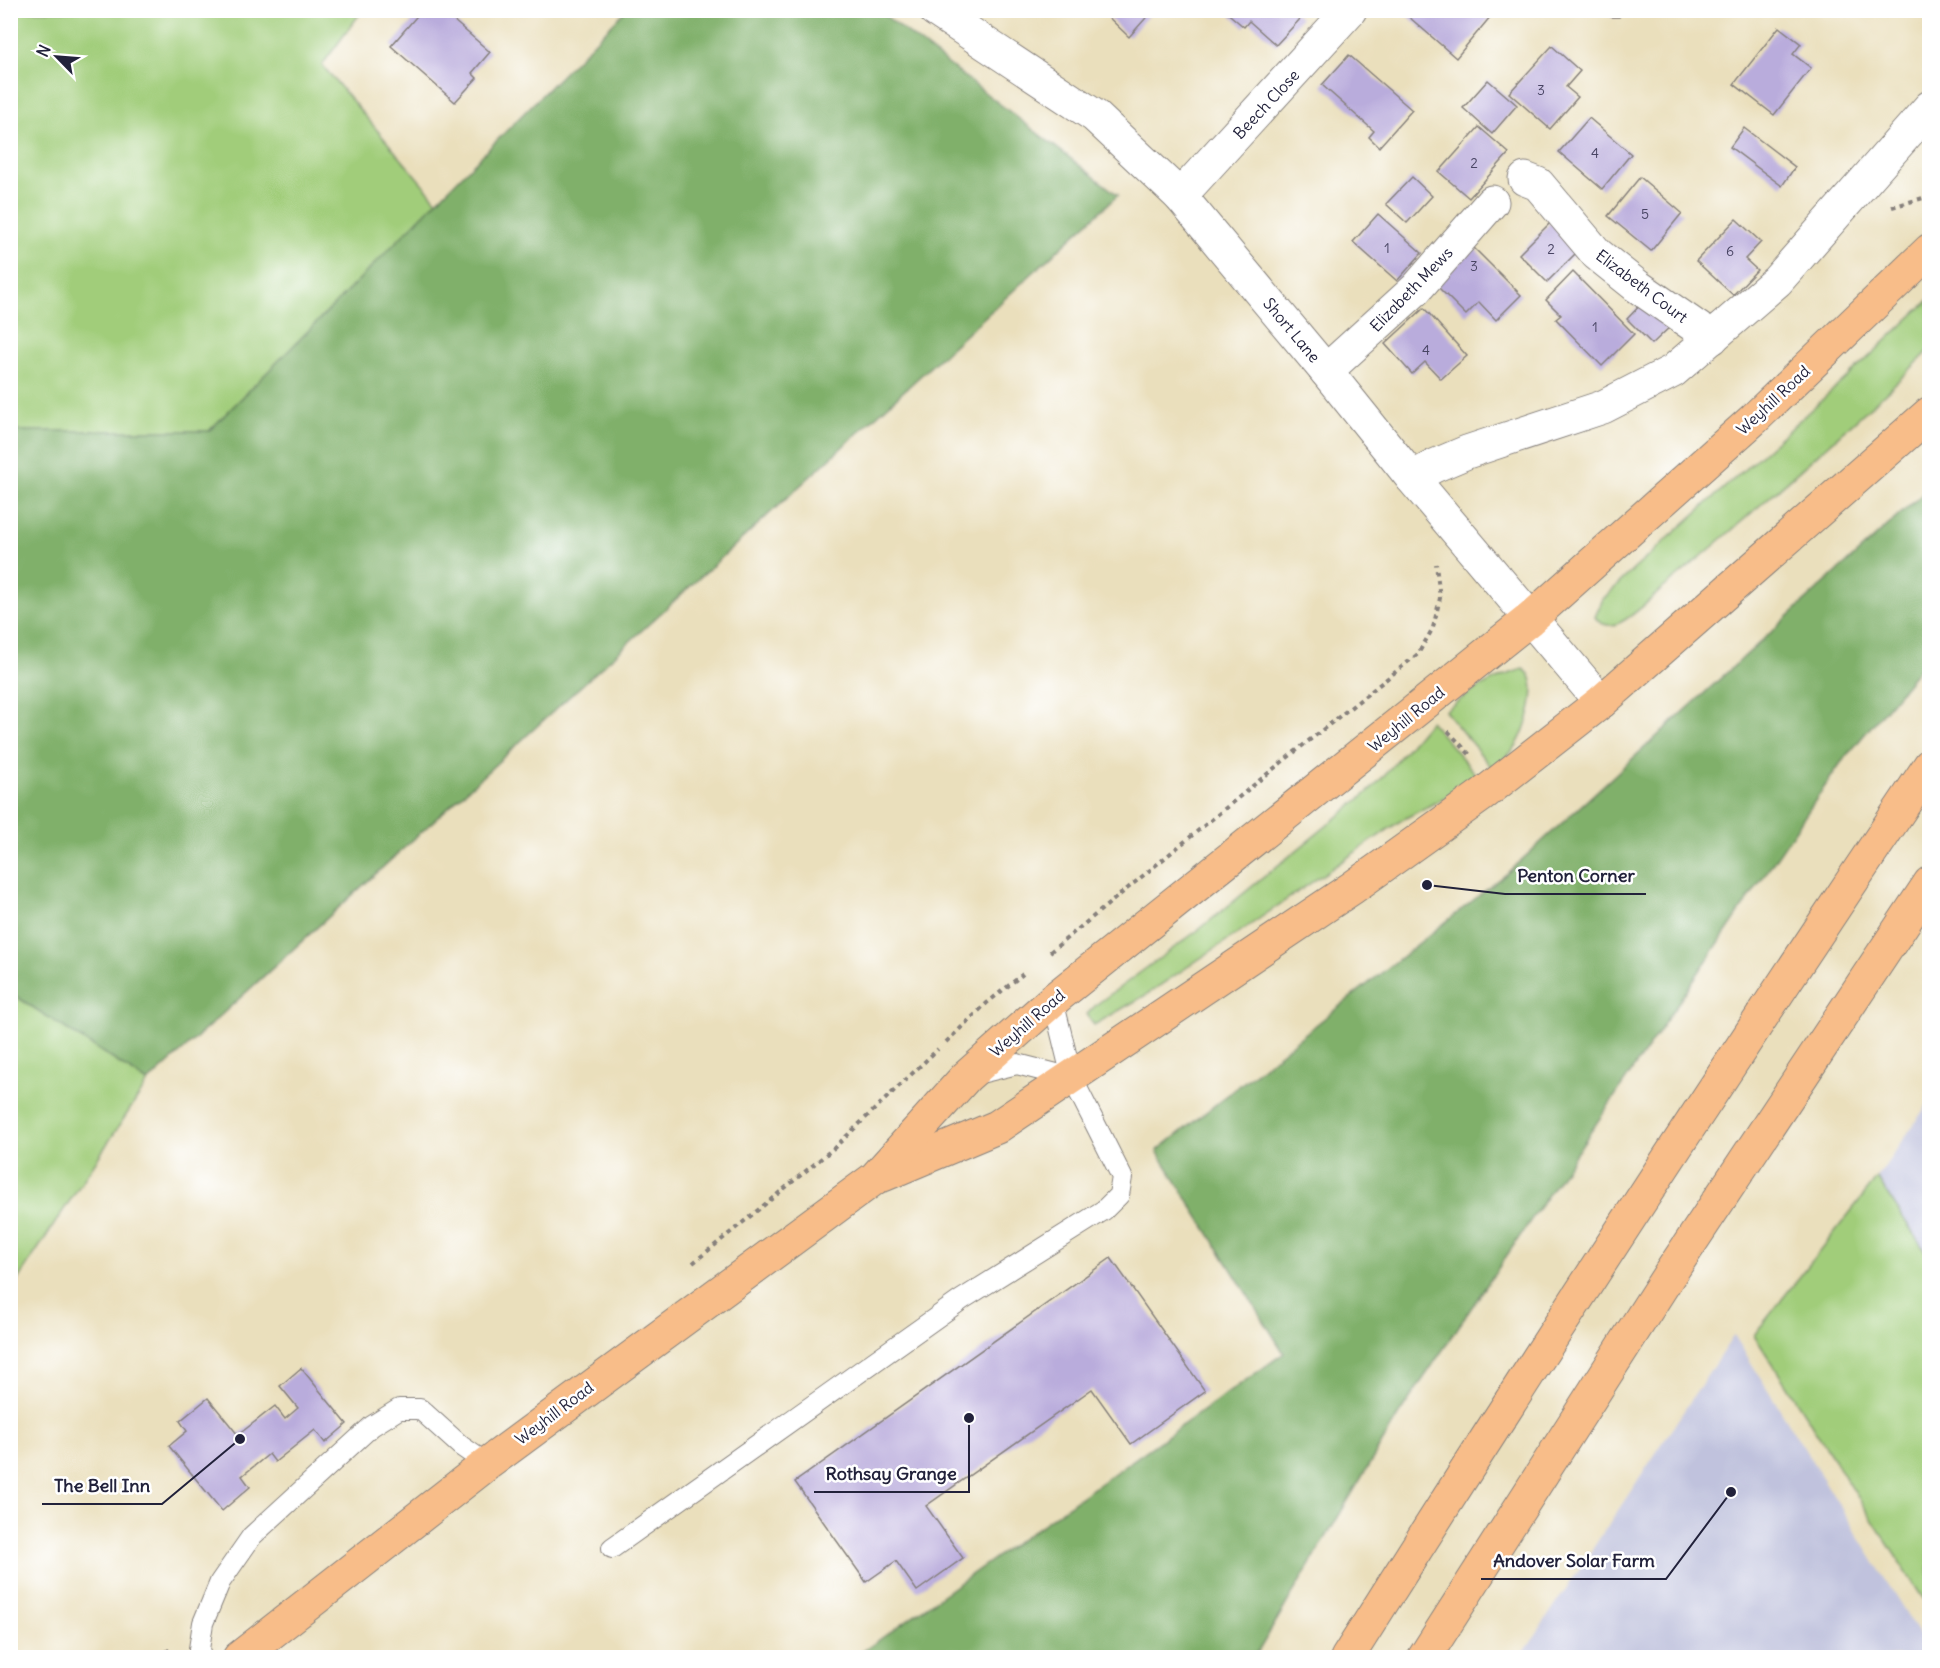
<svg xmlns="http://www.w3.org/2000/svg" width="1940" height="1668" font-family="Delius,sans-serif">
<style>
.industrial{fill:#c0c2dd}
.green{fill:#a1cd7a;stroke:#62785a;stroke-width:1.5}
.forest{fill:#80b06a;stroke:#516952;stroke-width:1.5}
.building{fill:#b9acdc}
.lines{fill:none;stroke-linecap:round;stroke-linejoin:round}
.lane-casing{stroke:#86807c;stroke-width:22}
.street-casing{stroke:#86807c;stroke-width:35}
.primary-casing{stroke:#86807c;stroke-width:35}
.highway-casing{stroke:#86807c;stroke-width:35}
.path{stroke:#86807c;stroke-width:4;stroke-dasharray:4.5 4.5;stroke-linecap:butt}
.lane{stroke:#fff;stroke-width:20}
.street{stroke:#fff;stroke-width:33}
.primary{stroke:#f8bd89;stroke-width:33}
.highway{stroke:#f8bd89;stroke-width:33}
.labels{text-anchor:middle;stroke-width:5;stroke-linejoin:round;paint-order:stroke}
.number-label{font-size:14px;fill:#484463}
.street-label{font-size:16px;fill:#22223b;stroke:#fff}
.leader{fill:none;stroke:#22223b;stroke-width:2}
.callout-dot{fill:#22223b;stroke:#fff;stroke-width:2}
.callout-label{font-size:18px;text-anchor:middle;font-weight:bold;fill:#22223b;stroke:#fff;stroke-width:5;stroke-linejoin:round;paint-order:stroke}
</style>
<rect width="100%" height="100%" fill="#fff"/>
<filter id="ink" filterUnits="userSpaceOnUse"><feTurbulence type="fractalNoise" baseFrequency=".0167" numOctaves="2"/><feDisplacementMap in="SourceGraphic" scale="12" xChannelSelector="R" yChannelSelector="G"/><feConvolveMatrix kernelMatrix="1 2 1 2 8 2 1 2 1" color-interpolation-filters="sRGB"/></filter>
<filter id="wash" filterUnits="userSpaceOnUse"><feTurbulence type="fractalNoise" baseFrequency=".008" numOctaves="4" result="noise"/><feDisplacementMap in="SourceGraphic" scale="24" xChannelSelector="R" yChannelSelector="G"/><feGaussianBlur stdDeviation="1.35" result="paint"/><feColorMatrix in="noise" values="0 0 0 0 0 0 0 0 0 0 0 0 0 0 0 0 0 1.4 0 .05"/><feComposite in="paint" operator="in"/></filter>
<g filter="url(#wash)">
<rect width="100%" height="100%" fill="#eadfbc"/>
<!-- industrial -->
<g class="industrial">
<path d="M1929,1102v155l-52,-79z"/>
<path d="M1734,1335l195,315v7h-408z"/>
</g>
<!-- green -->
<g class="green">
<path d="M10,11h352l-40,54 115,136 -228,230h-198z"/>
<path d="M1929,300v51c-63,62 -130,120 -197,179 -23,20 -46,40 -70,59 -12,11 -25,24 -39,32 -10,6 -21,6 -28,-4l8,-18 31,-30 221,-199z"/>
<path d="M1523,669c21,10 3,62 -7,77 -6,9 -15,16 -24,22l-47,-57c24,-20 49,-33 78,-42z"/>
<path d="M1430,721l50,58 -78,41 -149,103 -109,73 -50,29 -7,-11 10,-10 104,-76 166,-135 16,-16z"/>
<path d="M11,993l137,89 -137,208z"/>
<path d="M1877,1178l52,79v351l-175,-273z"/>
</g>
<!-- forest -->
<g class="forest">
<path d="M625,11h254l239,184 -970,887 -137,-89v-562h198z"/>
<path d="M1929,488v169l-89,107 -442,652 -143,241h-400l429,-304 -127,-202 348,-276z"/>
</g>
<g id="blocks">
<!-- building -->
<g class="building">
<path d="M422,10h39l-8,10 37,32 -18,21 5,5 -22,24 -64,-56z"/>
<path d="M1101,10h52l-24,27z"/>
<path d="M1224,10h68l9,8 -25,27 -27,-24 -5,6z"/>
<path d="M1401,10h95l-40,48z"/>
<path d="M1603,10h21l-5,7h-8z"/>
<path d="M1779,27l22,17 -8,10 18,14 -37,47 -40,-31z"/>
<path d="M1552,46l28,25 -14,16 12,10 -28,32 -41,-36z"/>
<path d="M1349,55l63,55 -33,37 -10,-10 5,-6 -52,-46z"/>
<path d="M1488,80l29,25 -25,29 -29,-26z"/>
<path d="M1589,118l42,36 -29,35 -43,-37z"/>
<path d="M1479,127l30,26 -40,45 -30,-26z"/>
<path d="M1744,128l51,39 -13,19 -52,-39z"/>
<path d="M1412,177l20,19 -25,27 -21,-19z"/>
<path d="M1640,177l42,36 -31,38 -43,-35z"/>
<path d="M1378,214l44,39 -25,28 -44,-39z"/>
<path d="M1556,217l28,28 -37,37 -28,-28z"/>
<path d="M1736,219l25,23 -16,17 12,11 -24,25 -37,-34z"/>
<path d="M1474,248l47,47 -25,25 -17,-18 -13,13 -30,-30z"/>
<path d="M1573,272l61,62 -32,32 -46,-47 5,-4 -15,-15z"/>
<path d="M1648,297l26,26 -22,21 -25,-25z"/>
<path d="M1424,308l43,48 -26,23 -16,-17 -13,12 -27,-30z"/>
<path d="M1111,1258l94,133 -74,53 -39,-55 -166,117 37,52 -46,33 -21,-30 -30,21 -71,-100z"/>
<path d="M301,1368l46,56 -22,19 -10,-13 -40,32 -6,-8 -27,22 8,11 -28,24 -53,-65 18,-15 -7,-10 28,-23 30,37 37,-29 10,13 13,-11 -18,-22z"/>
</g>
</g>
</g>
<g filter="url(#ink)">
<use href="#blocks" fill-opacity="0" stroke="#86807c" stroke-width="1.5"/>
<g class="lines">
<!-- lane casing -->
<g class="lane-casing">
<g id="lane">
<path d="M976,1074l41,-10 55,14"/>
<path d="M612,1548l349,-248 143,-90 15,-15 3,-18 -50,-99 -19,-78"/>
<path d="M201,1658l-2,-9 4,-26 17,-41 32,-46 120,-110 27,-17h21l41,37 26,18"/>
</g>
</g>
<!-- street casing -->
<g class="street-casing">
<g id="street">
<path d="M935,10l160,106 85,80 146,175 86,107 189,224"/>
<path d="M1525,179l13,5 59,70 40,32 75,52"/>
<path d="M1180,196l170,-186"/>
<path d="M1326,371l90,-82 76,-87"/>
<path d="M1412,478l22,-12 33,-14 136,-45 70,-36 104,-90 153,-174"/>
</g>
</g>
<!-- primary casing -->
<g class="primary-casing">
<g id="primary">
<path d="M883,1175l114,-48 355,-239 130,-93 119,-93 329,-289"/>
<path d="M239,1658l248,-194 388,-286 91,-101 87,-77 477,-381 224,-200 176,-169"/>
</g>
</g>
<!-- highway casing -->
<g class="highway-casing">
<g id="highway">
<path d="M1347,1658c190,-301 384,-598 583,-893"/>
<path d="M1424,1658l245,-383 261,-392"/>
</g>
</g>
<!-- path -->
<g class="path">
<path d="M1892,207l38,-11"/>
<path d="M1448,731l24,26"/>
<path d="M1050,952l222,-182 146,-116 15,-26 7,-30 -4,-34"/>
<path d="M946,1042l41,-39 36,-29"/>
<path d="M693,1263l141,-115 104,-99"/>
<path d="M159,1658l11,-9"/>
</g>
<!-- lane -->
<use href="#lane" class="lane"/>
<!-- street -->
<use href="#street" class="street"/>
<!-- primary -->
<use href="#primary" class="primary"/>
<!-- highway -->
<use href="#highway" class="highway"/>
</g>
</g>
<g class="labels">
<!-- number labels -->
<g class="number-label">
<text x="1541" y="95">3</text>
<text x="1595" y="158">4</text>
<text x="1474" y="168">2</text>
<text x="1645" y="219">5</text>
<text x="1387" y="253">1</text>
<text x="1551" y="254">2</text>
<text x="1730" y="256">6</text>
<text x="1474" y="271">3</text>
<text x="1595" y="332">1</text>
<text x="1426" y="355">4</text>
</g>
<!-- street labels -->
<g class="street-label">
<text transform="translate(1266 104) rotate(-47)" y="6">Beech Close</text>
<text transform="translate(1642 286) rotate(37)" y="6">Elizabeth Court</text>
<text transform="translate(1411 289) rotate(-46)" y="6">Elizabeth Mews</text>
<text transform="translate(1292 330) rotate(50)" y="6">Short Lane</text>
<text transform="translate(1773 400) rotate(-43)" y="6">Weyhill Road</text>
<text transform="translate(1406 719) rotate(-39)" y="6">Weyhill Road</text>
<text transform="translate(1027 1023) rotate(-41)" y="6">Weyhill Road</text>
<text transform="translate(554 1413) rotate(-37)" y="6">Weyhill Road</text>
</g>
</g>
<!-- callouts -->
<path class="leader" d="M1427 885L1505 894H1646M969 1418L969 1492H814M240 1439L162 1504H42M1731 1492L1666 1579H1481"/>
<g class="callout-dot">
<circle cx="1427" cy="885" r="6"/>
<circle cx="969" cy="1418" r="6"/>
<circle cx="240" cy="1439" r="6"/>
<circle cx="1731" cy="1492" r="6"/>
</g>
<g class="callout-label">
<text x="1576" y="882">Penton Corner</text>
<text x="891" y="1480">Rothsay Grange</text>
<text x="102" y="1492">The Bell Inn</text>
<text x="1574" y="1567">Andover Solar Farm</text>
</g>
<!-- margin -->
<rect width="1940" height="1668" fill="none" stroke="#fff" stroke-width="36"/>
<!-- north arrow -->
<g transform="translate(57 57) rotate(295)" stroke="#ffffff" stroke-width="4.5" paint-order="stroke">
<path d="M0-4.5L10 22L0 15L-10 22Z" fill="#22223b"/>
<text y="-9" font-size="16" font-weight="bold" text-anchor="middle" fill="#22223b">N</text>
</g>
</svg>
